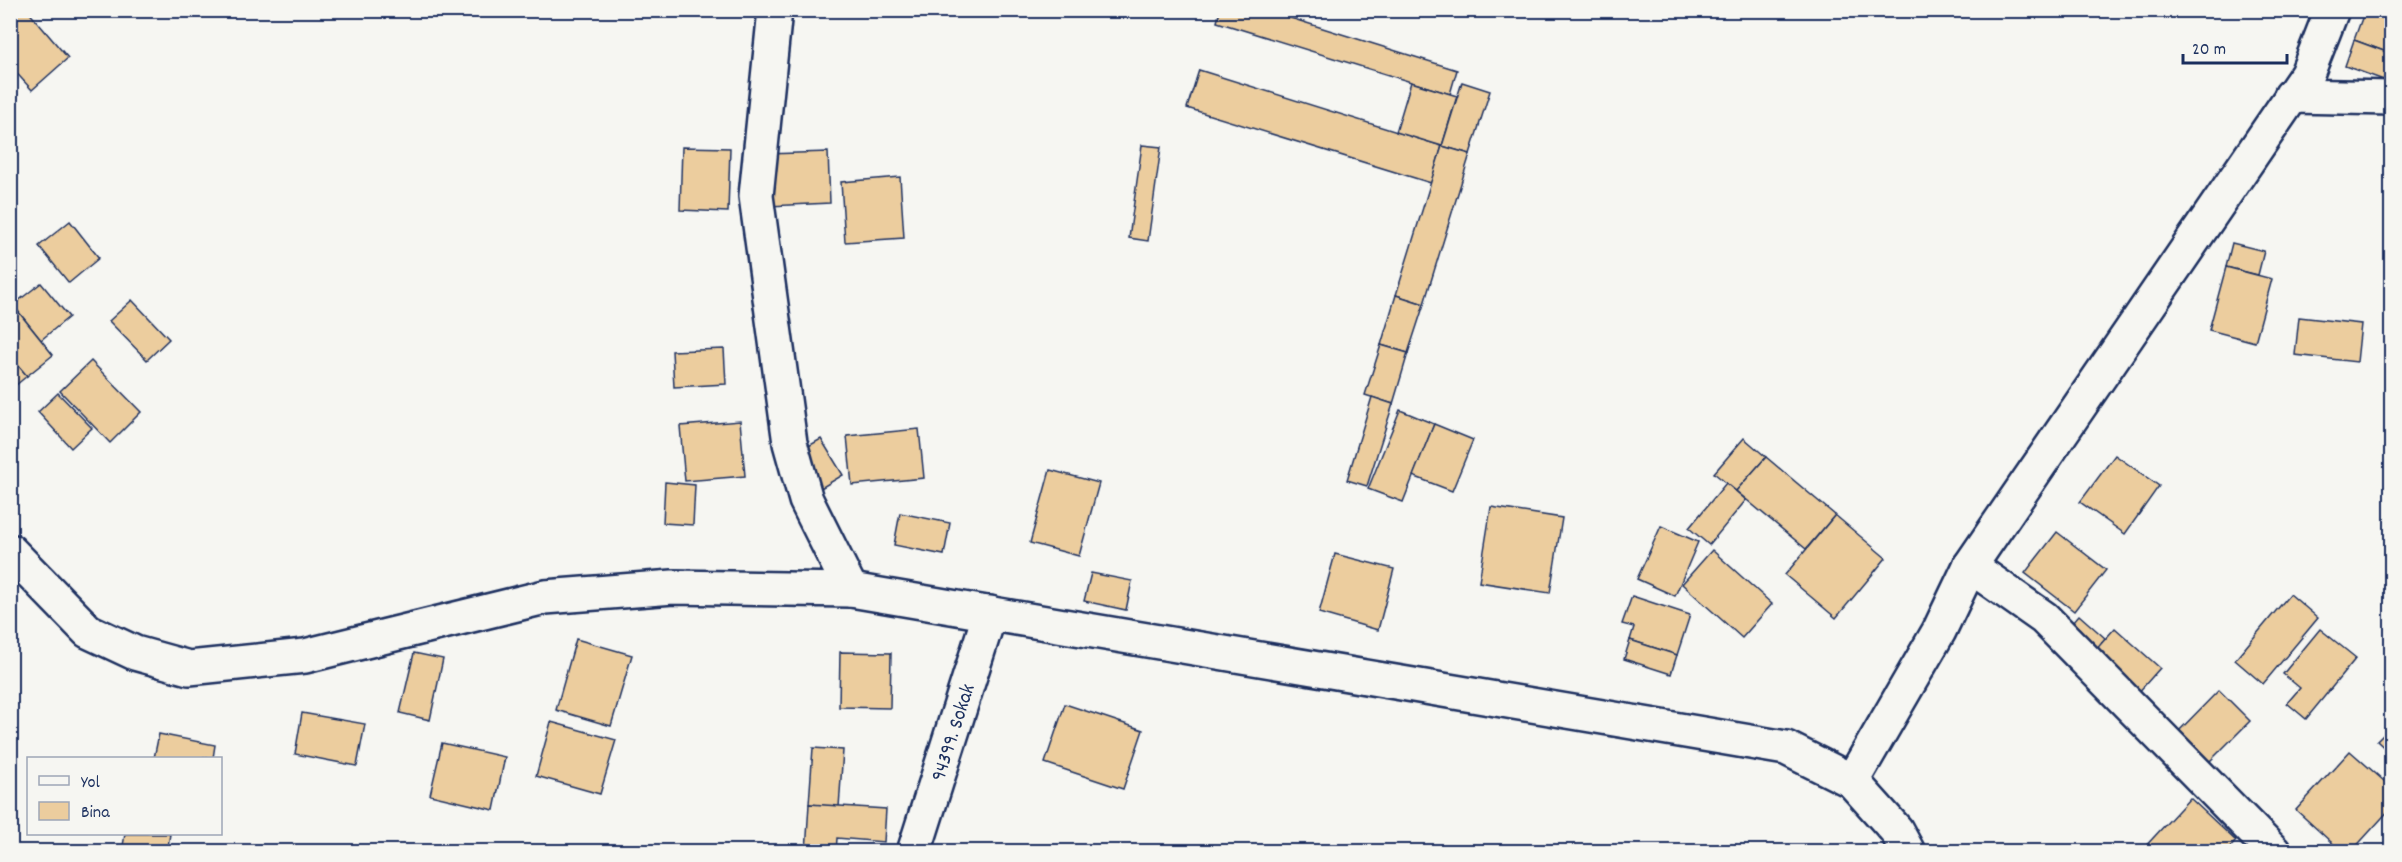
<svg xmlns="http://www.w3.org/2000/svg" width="2402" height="862" font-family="Dekko,sans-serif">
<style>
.building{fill:#eccd9e;stroke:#1b2f5e;stroke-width:1.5}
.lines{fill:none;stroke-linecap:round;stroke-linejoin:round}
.street-casing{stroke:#1b2f5e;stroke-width:38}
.secondary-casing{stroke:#1b2f5e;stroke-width:38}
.street{stroke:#f6f6f2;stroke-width:33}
.secondary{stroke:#f6f6f2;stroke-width:33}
.labels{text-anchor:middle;stroke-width:6;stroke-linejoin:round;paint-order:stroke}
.street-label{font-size:21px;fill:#1b2f5e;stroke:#f6f6f2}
</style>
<rect width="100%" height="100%" fill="#f6f6f2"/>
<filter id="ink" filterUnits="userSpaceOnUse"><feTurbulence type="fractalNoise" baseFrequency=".0167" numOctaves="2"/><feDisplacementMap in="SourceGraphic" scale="12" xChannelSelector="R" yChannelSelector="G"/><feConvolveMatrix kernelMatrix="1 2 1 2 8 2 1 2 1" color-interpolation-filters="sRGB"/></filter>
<g filter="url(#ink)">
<!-- building -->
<g class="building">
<path d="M10,10h17l41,48 -36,32 -22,-24z"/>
<path d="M930,10h31v4z"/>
<path d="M1220,10h45l192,60 -7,24 -233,-72z"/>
<path d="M2365,10h27v44l-38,-14z"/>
<path d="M2354,40l38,14v29l-47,-17z"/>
<path d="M1199,70l243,76 -11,37 -244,-75z"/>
<path d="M1411,82l46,14 -15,50 -46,-14z"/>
<path d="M1462,82l28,9 -20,63 -28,-8z"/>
<path d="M1142,145l19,2 -13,94 -19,-3z"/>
<path d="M1442,146l28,8 -46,150 -28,-9z"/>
<path d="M682,147l48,1 -2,64 -48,-2z"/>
<path d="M828,152l2,51 -61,3 -2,-52z"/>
<path d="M900,177l4,61 -59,4 -4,-60z"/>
<path d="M70,221l29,37 -30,25 -30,-37z"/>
<path d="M2232,243l32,8 -6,24 -32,-8z"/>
<path d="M2226,267l46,12 -17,63 -46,-12z"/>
<path d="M41,283l28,34 -28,23 -28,-35z"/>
<path d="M1396,295l28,9 -16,49 -27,-8z"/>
<path d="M132,300l37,39 -22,21 -38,-39z"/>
<path d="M13,305l40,50 -26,21 -17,-20v-49z"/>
<path d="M2299,317l62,7 -4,38 -62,-7z"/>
<path d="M1381,345l27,8 -15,51 -28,-9z"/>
<path d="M724,349l2,35 -52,3 -2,-36z"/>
<path d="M10,356l17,20 -17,14z"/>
<path d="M91,361l50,51 -31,31 -50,-52z"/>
<path d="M58,393l34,35 -21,20 -33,-36z"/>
<path d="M1372,397l21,7 -26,82 -20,-6z"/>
<path d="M1400,410l34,14 -31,78 -35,-13z"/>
<path d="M740,421l5,55 -60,5 -5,-55z"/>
<path d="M1434,424l39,16 -21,51 -39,-15z"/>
<path d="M919,429l5,49 -72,7 -5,-49z"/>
<path d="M1744,438l22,19 -30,34 -22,-18z"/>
<path d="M821,439l22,36 -22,13 -23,-36z"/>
<path d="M2115,455l44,31 -34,48 -45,-32z"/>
<path d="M1766,457l69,58 -29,34 -70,-58z"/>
<path d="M1050,470l49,13 -20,73 -49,-13z"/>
<path d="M665,482l30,3 -2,40 -30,-2z"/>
<path d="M1726,483l20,17 -37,45 -20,-17z"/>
<path d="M1491,507l71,11 -12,75 -71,-11z"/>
<path d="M900,513l50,10 -6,32 -50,-10z"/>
<path d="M1835,515l51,43 -50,60 -51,-43z"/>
<path d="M1661,526l37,16 -23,54 -38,-17z"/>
<path d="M2057,532l49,38 -32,41 -49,-38z"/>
<path d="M1712,550l60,54 -30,34 -60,-54z"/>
<path d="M1335,554l59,15 -16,61 -59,-17z"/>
<path d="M1091,573l41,8 -6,29 -42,-9z"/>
<path d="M2290,594l28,24 -55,66 -28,-24z"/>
<path d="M1632,596l58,19 -13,40 -47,-15 4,-13 -12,-3z"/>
<path d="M2079,615l26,23 -13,16 -26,-24z"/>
<path d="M2115,628l45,40 -23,26 -45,-40z"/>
<path d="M2320,629l36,29 -50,61 -19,-16 13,-15 -17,-14z"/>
<path d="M576,639l56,16 -21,71 -55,-16z"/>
<path d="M1630,640l47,15 -6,19 -47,-15z"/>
<path d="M840,652l51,1 -1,55 -51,-1z"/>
<path d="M414,653l29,6 -13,61 -30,-7z"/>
<path d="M2219,690l31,31 -45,45 -31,-30z"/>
<path d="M1065,704l78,26 -20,59 -78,-26z"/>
<path d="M302,713l63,11 -8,42 -62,-12z"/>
<path d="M551,722l65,18 -16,54 -64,-18z"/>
<path d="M2392,726v29l-15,-14z"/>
<path d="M159,734l56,11 -2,13h-59z"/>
<path d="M442,743l63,14 -11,53 -64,-15z"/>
<path d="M813,748l30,2 -4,57 -30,-3z"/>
<path d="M2350,751l42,37v19l-41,45h-9l-46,-42z"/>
<path d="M2190,798l46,43 -10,11h-82l-2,-2z"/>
<path d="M809,804l77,5 -2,33 -47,-4 -1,14h-30z"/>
<path d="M125,834h45l-3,18h-45z"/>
</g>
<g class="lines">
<!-- street casing -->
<g class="street-casing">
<g id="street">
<path d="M775,10l-19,186 34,247 16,57 45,90"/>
<path d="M2291,96l101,2"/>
<path d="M1970,566l74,52 230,234"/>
<path d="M914,852l76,-239"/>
</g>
</g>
<!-- secondary casing -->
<g class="secondary-casing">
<g id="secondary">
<path d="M10,551l78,80 47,22 54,15 116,-12 240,-59 128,-10 178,3 935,158 66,33"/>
<path d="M1908,852l-12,-22 -44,-49 87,-150 31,-65 337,-492 25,-64"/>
</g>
</g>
<!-- street -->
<use href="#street" class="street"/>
<!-- secondary -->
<use href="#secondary" class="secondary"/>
</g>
</g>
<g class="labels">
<!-- street labels -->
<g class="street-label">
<text transform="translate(952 732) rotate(-72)" y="7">94399. Sokak</text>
</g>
</g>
<!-- margin -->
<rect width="2402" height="862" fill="none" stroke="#f6f6f2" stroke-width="36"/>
<rect x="18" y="18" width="2366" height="826" fill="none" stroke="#1b2f5e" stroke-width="2" filter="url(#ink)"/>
<!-- legend -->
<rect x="27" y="757" width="195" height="78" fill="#f6f6f2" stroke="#9ea6b7" stroke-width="1.5"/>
<rect x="39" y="776" width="30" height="9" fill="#f6f6f2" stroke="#9ea6b7" stroke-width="1.5"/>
<text x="81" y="787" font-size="18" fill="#1b2f5e">Yol</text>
<rect x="39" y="802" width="30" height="18" fill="#eccd9e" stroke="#9ea6b7" stroke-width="1.5"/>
<text x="81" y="817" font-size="18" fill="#1b2f5e">Bina</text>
<!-- scale -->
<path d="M2183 54v9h104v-9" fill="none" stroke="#1b2f5e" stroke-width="3"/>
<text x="2192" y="54" font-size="18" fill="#1b2f5e" stroke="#f6f6f2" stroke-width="4.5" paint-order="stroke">20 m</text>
</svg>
